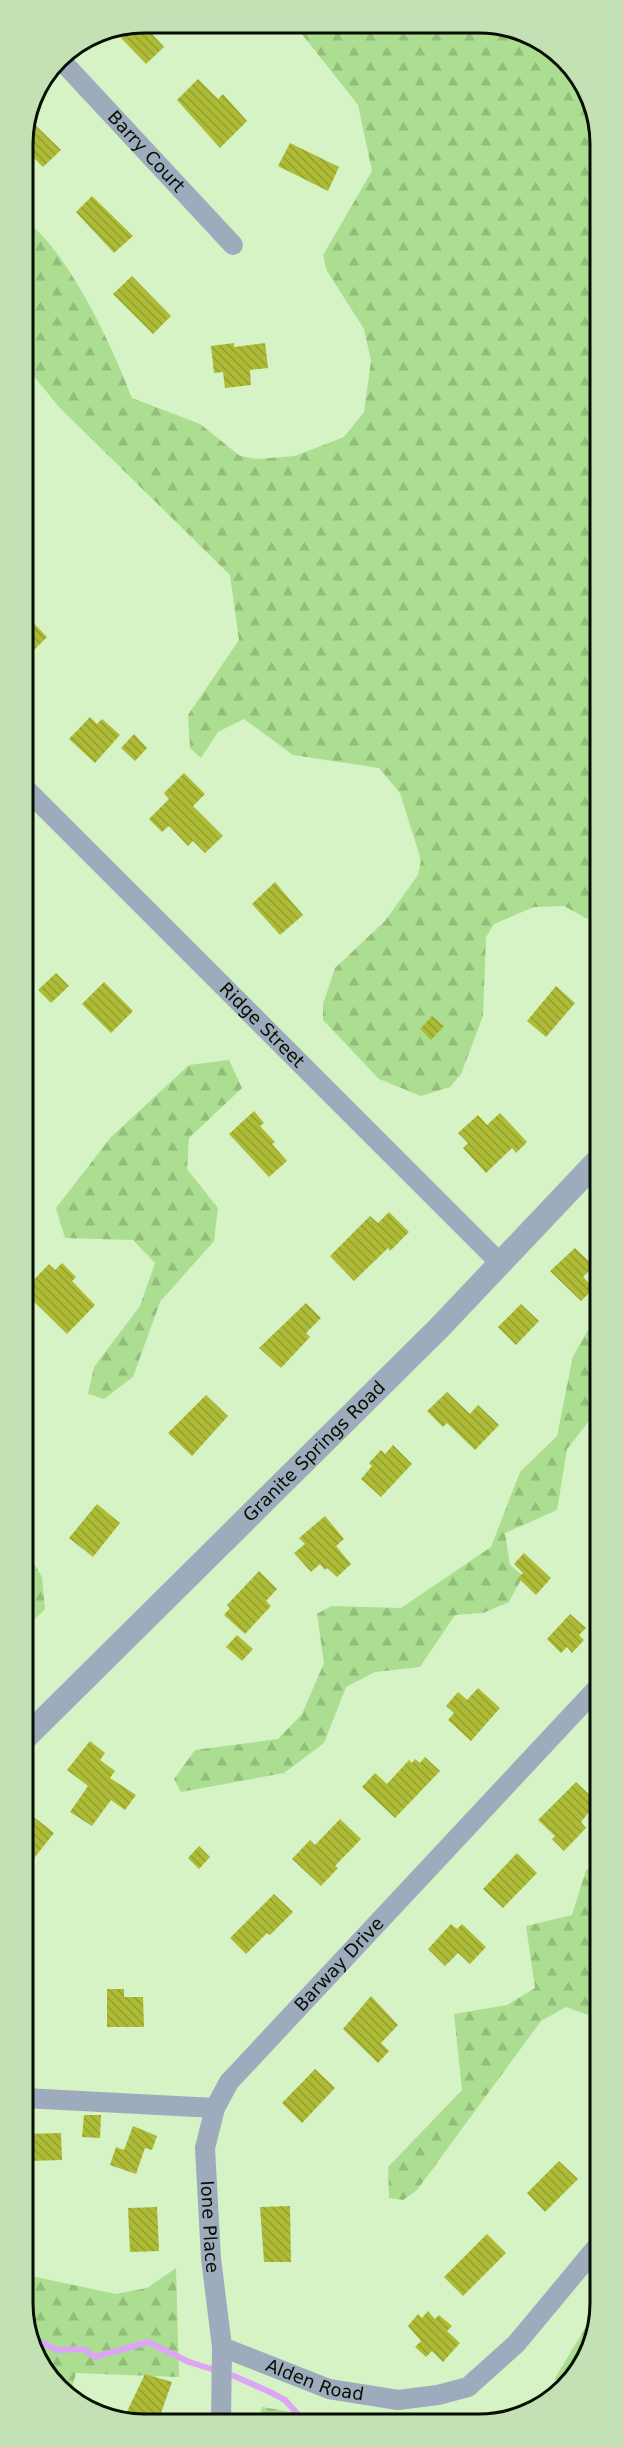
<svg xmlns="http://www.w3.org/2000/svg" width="623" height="2447" font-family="'DejaVu Sans',sans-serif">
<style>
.forest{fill:url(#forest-firs)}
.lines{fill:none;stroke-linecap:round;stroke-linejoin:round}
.stream{stroke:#dca6f5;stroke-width:6}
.building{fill:url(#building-back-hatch)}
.minor{stroke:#9dabbd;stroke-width:20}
.tertiary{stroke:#9dabbd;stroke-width:24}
.labels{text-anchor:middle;stroke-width:4.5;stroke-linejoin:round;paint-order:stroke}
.street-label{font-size:18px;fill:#060f02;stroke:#d5f3c5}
.rim{fill:none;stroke:#060f02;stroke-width:3}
</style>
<defs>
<pattern id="forest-firs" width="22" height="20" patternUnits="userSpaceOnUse" patternTransform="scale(1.5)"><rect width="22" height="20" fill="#acde91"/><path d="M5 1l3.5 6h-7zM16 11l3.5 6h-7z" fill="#92bd7b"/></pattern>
<pattern id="building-back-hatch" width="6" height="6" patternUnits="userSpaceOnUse" patternTransform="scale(1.5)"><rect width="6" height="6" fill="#aebb36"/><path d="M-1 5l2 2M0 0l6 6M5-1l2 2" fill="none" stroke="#94a02e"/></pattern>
</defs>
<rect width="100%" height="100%" fill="#d5f3c5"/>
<!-- forest -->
<g class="forest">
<path d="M294,24l209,1 62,33 34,70 1,798 -36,-20 -30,1 -40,17 -8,13 -3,79 -22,58 -11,13 -29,9 -42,-17 -56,-59v-16l12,-36 50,-47 33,-46 3,-15 -21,-67 -21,-25 -86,-13 -49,-36 -26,13 -17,26 -11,-10 -2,-33 51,-75 -9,-65 -171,-168 -36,-44v-145c46,34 88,126 109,180l68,26 40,32 18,3 37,-3 49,-19 20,-25 7,-51 -7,-32 -37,-58 -4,-16 49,-84 -14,-66z"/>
<path d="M229,1060l13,28 -53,50 -2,31 31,39 -4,33 -54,61 -27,75 -29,22 -16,-5 6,-27 46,-61 15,-43 -22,-23 -68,-2 -9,-30 55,-71 78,-72z"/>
<path d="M598,1313h2v94l-33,42 -10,61 -52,23 5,32 13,11 -14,26 -26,11 -28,2 -35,52 -45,5 -29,15 -22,56 -40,30 -103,19 -7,-13 21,-29 83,-11 24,-25 22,-51 -7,-49 14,-8 70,2 90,-61 29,-75 37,-36 16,-80z"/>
<path d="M23,1545l19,32 3,32 -12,12 -10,-1z"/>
<path d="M600,1864v148l-6,5 -28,-10 -25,14 -124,169 -14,10 -14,-2 -1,-31 74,-77 -8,-76 53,-9 28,-17 -9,-62 46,-11 14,-45z"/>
<path d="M176,2268l3,109 -103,-4 -6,22 -12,-6 -34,-70v-46l7,3 85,18 31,-6z"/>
<path d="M600,2304v6l-30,73 -13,11 -2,-16z"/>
<path d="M262,2407l95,16h-99z"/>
</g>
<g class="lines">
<!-- stream -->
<path class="stream" d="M33,2338l24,12 27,-1 11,8 53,-15 41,20 45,14 36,16 15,8 18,20 -1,3"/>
</g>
<!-- building -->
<g class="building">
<path d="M142,23l22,24 -18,17 -25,-26 15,-14z"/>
<path d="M198,79l20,20 5,-5 24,27 -27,27 -43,-48z"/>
<path d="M27,117l34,33 -18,17 -20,-20z"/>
<path d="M290,143l49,24 -11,24 -50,-25z"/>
<path d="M92,196l41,40 -19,17 -38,-41z"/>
<path d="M132,276l39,40 -18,18 -40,-40z"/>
<path d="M234,343v4l31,-4 3,25 -18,2 1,15 -26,3 -2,-16 -9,1 -3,-27z"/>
<path d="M23,612l24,25 -24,24z"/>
<path d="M90,717l7,7 5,-5 18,16 -25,28 -26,-24z"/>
<path d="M134,734l13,14 -12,13 -14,-13z"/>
<path d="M184,773l21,21 -12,12 30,30 -18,17 -12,-12 -5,5 -19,-20 -7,6 -13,-13 20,-20 -5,-6z"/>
<path d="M275,882l28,33 -23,20 -28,-31z"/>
<path d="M56,973l13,13 -18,17 -13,-13z"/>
<path d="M104,982l29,29 -22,22 -29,-29z"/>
<path d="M556,986l19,17 -29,34 -19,-16z"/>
<path d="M432,1016l12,10 -13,14 -11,-11z"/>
<path d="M254,1111l10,12 -4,3 15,16 -3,2 15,17 -18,16 -40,-43z"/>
<path d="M500,1113l27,29 -11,11 -4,-5 -26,25 -23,-25 5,-5 -10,-10 20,-18 9,10z"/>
<path d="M389,1212l20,20 -19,19 -2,-3 -34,33 -24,-25 40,-40 8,7z"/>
<path d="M575,1248l19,18 -11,11 11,11 -13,13 -31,-30z"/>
<path d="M62,1263l14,14 -4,4 23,24 -28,29 -44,-43 26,-27 6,6z"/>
<path d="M306,1303l15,15 -15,15 4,4 -29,31 -22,-20z"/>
<path d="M521,1304l18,17 -23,24 -18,-18z"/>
<path d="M447,1392l23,22 8,-9 21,20 -24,25 -28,-27 -4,4 -16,-16z"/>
<path d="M206,1395l22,21 -36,40 -24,-23z"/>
<path d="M393,1445l19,19 -31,33 -20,-18 11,-13 -3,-3 12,-13 4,4z"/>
<path d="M97,1504l23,19 -27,34 -24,-19z"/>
<path d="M325,1516l19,23 -8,7 15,18 -14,13 -10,-9 -2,2 -5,-6 -9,8 -17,-19 11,-9 -6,-6z"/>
<path d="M524,1553l27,25 -15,17 -18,-17 5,-5 -9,-9z"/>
<path d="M259,1571l18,18 -11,12 5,5 -26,28 -21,-19 6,-7 -3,-3z"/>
<path d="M570,1614l16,14 -7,7 5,5 -12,13 -5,-6 -6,6 -14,-14z"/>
<path d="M237,1635l16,14 -11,12 -16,-14z"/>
<path d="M478,1688l22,20 -29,33 -23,-21 6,-7 -8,-7 12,-14 9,8z"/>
<path d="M90,1741l15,12 -5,7 15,11 -5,7 26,17 -11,15 -14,-10 -19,26 -22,-14 18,-26 -21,-16z"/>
<path d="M425,1757l15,14 -45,47 -33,-31 13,-14 12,11 22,-24 3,3 3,-4 5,4z"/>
<path d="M576,1782l21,20 -16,20 5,6 -22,23 -12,-12 3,-3 -17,-16z"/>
<path d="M34,1817l20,16 -31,39v-43z"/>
<path d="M340,1819l21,20 -26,27 3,2 -17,18 -29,-27 18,-19 5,5z"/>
<path d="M199,1846l11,11 -11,12 -11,-11z"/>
<path d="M517,1853l20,20 -34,35 -20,-19z"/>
<path d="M274,1894l19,18 -23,23 -3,-2 -21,21 -16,-16z"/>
<path d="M451,1924l6,5 5,-5 24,23 -16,17 -12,-11 -13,13 -17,-17z"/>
<path d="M107,1989h17v8h19l1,30h-37z"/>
<path d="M371,1996l27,29 -17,18 8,8 -11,12 -35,-34z"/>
<path d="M315,2069l20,19 -33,35 -20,-20z"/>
<path d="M84,2115h17l-1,23 -18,-1z"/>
<path d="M133,2126l24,10 -5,14 -7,-2 -9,26 -26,-9 6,-18 8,3z"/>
<path d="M61,2133l1,27 -35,1v-3h-3v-24z"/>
<path d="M559,2161l19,18 -33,33 -18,-19z"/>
<path d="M290,2206l1,56h-27l-4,-55z"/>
<path d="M157,2207l2,44 -29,1 -2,-44z"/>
<path d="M487,2234l19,19 -43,43 -19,-19z"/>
<path d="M428,2311l7,8 4,-4 13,11 -5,5 13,12 -17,19 -11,-11 -6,6 -11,-10 6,-6 -13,-15 10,-12 4,4z"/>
<path d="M145,2374l27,8 -11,31 -5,9h-34z"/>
</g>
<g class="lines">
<!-- minor -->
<g class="minor">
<path id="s1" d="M59,58l174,187"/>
<path id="s2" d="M23,786l477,477"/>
<path id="s3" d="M24,2098l191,10 14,-26 371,-397"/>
<path id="s4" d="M215,2108l-10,40 6,110 11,89 -1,75"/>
<path id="s5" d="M222,2347l107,42 69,11 40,-5 30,-8 48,-43 84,-101"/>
</g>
<!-- tertiary -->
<path class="tertiary" id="s6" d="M23,1740l416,-412 161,-170"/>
</g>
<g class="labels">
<!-- street labels -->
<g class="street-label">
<text dy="6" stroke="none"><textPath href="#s1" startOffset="128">Barry Court</textPath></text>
<text dy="6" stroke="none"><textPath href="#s2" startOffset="338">Ridge Street</textPath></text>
<text dy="6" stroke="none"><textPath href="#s6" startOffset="410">Granite Springs Road</textPath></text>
<text dy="6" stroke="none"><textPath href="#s3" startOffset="382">Barway Drive</textPath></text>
<text dy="6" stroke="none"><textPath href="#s4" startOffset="120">Ione Place</textPath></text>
<text dy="6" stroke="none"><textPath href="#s5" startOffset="99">Alden Road</textPath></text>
</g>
</g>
<!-- crop -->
<path d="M0 0H623V2447H0ZM144 33H479A111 111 0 0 1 590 144V2303A111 111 0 0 1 479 2414H144A111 111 0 0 1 33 2303V144A111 111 0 0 1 144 33Z" fill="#c4e1b5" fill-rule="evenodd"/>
<path class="rim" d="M144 33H479A111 111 0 0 1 590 144V2303A111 111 0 0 1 479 2414H144A111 111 0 0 1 33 2303V144A111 111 0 0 1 144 33Z"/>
</svg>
